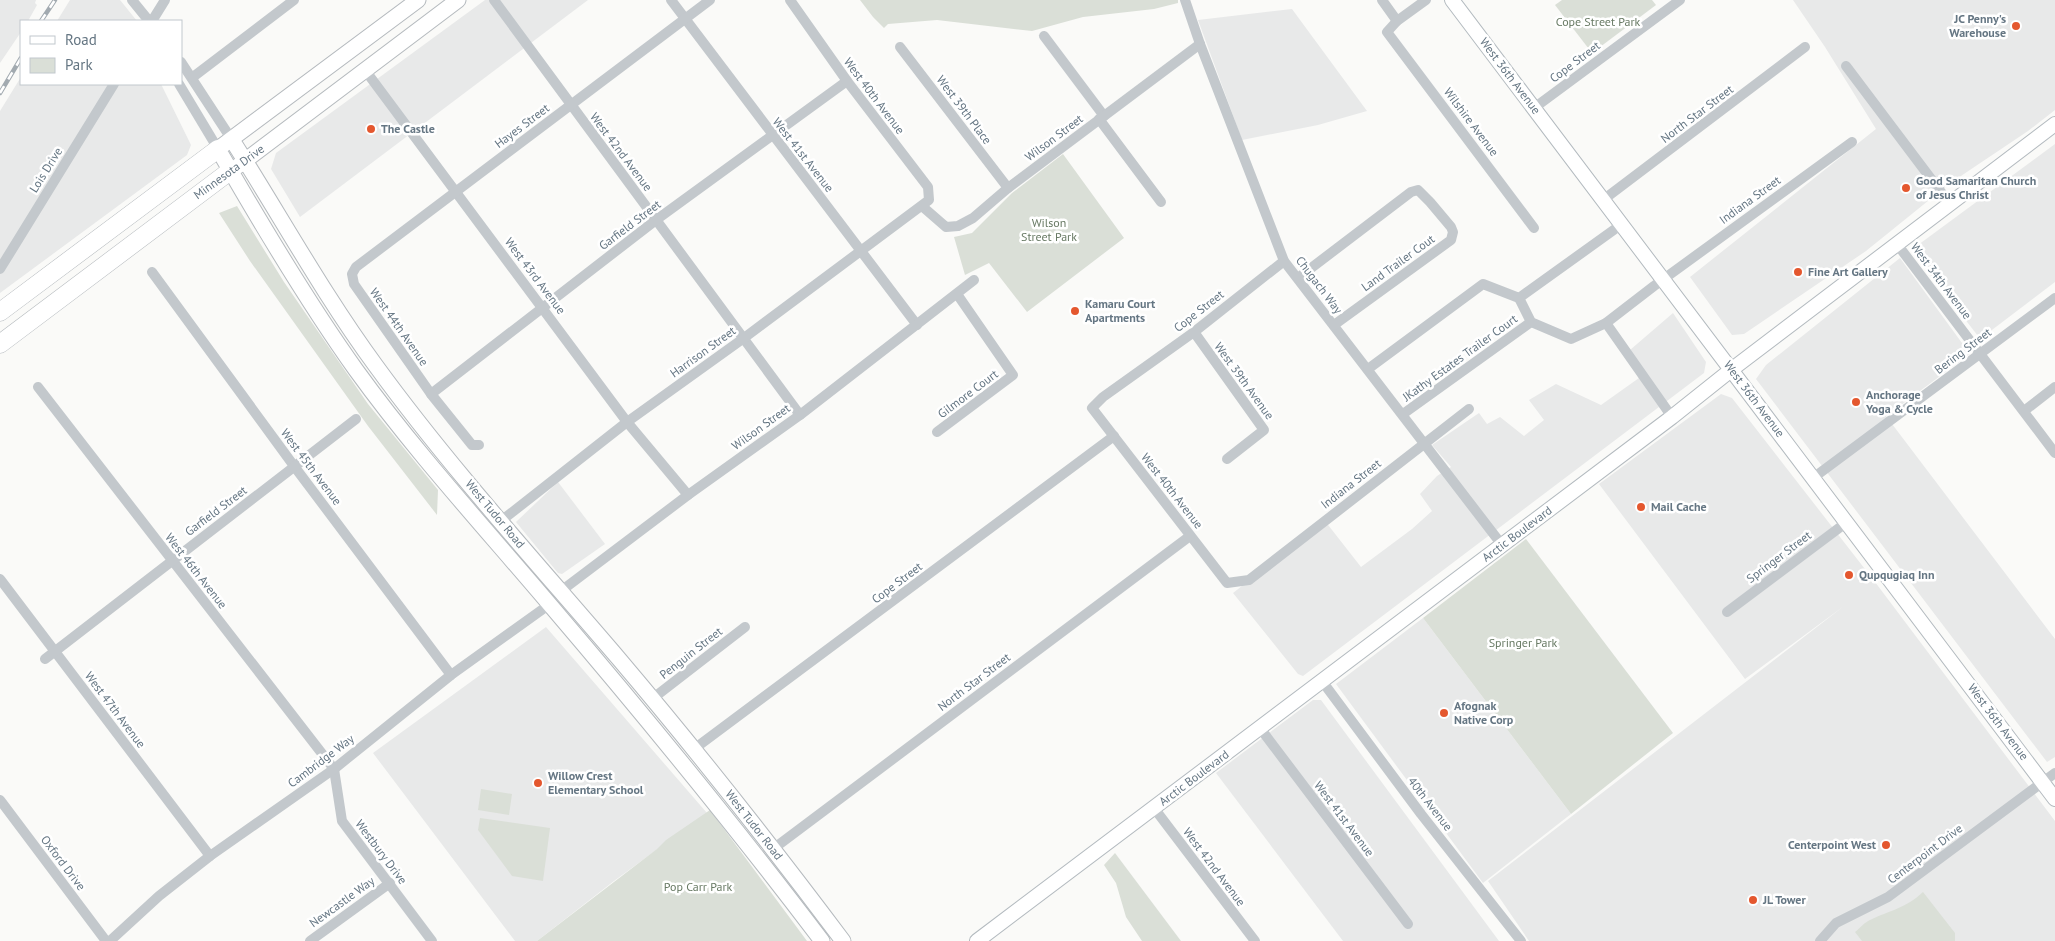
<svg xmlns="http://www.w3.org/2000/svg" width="2055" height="941" font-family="'PT Sans',sans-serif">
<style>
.built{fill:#e8e9e9}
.green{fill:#dadfd7}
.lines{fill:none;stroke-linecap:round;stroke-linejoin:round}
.secondary-casing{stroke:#b3babf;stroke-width:16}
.primary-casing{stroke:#b5babe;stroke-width:17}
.highway-casing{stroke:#b4b9bd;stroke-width:19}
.street{stroke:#c3c8cc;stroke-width:10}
.secondary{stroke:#fff;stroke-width:14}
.primary{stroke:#fff;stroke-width:15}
.highway{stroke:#fff;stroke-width:18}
.rail-casing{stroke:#a2aab0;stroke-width:4.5}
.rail{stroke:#fff;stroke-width:2.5;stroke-dasharray:8;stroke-linecap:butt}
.poi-dot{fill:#e4572e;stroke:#fff;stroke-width:2}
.labels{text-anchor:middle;stroke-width:5;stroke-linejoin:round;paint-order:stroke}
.poi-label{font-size:12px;font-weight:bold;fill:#657683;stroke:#fff;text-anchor:start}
.park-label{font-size:12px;fill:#687a64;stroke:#fff}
.street-label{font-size:12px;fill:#657683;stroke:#fff}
</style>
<rect width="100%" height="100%" fill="#fafaf8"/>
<!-- built -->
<g class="built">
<path d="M0,0h36l-1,3 2,2 -9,16h-7v11l-21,31z"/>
<path d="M70,0h50l17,21h-80z"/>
<path d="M485,0h103l-288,217 -29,-48 5,-16z"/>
<path d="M1793,0h262v110l-27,21 -79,53 -83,67 -122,83 -12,1 -42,-58 186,-148 -51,-82z"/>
<path d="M1292,9l75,102 -49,14 -76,15 -44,-120z"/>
<path d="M21,77v7h140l30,61 -4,10 -187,138v-182z"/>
<path d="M2055,144v138l-71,54h-6l-63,-81 3,-10z"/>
<path d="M1900,258l70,96 -84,62 169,223v118l-8,5 -291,-383 10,-14z"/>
<path d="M1673,313l33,49 -2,11 -401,303 -5,-2 -65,-81 92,-72 36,46 51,-38 20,-18 -12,-17 17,-18 14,-9 -19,-22 47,-32 8,11 13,-7 24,19 20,-16 -15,-20 27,-16 45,21 45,-32 -16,-23z"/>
<path d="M1721,394l11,4 143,184 180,239v120h-526l-41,-60 356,-275 -99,73 -146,-195z"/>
<path d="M558,482l47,62 -43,30 -4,-1 -42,-51z"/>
<path d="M1423,618l148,196 -88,69 -147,-199z"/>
<path d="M546,627l161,186 -93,68 -77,60h-22l-142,-188z"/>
<path d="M1313,700h8l178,241h-156l-127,-168z"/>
</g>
<!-- green -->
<g class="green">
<path d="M860,0h318v3l-24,6 -71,8 -51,14 -95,-11 -49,4 -4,4 -11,-11z"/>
<path d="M1562,0h90l4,5 -64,48 -37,-48z"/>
<path d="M1063,154l61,84 -97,74 -38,-49 -24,12 -11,-38 18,-4 40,-40z"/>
<path d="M237,206l47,76 84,122 70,86 -1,25 -69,-89 -118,-165 -31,-48z"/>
<path d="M1526,539l147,194 -102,81 -148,-196z"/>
<path d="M481,789l31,5 -3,21 -31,-5z"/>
<path d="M710,810l97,131h-270l120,-92 9,-9z"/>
<path d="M480,818l70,10 -7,53 -31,-5 -34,-46z"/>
<path d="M1115,853l66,88h-39l-16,-24 -10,-34 -12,-18z"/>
<path d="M1923,892l32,41v8h-93l-7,-9c5,-4 10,-10 15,-12 21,-10 36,-12 53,-28z"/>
</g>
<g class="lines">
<!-- secondary casing -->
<g class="secondary-casing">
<g id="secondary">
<path d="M1452,0l603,799"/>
<path d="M977,941l695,-524 59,-47 324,-246"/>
</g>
</g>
<!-- primary casing -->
<g class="primary-casing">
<g id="primary">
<path d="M418,0l-200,149c43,75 88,151 138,221 60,83 129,158 195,236 93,109 184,220 271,335"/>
<path d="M232,140c48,75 91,154 144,226 75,103 161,197 243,293 78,92 152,186 224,282"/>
<path d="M238,166l220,-166"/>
</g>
</g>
<!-- highway casing -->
<g class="highway-casing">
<g id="highway">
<path d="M0,312l218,-163"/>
<path d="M0,344l230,-173"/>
</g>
</g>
<!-- street -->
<g class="street">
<path d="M132,0l17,21"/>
<path d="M494,0l306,415"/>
<path d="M671,0l246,325"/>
<path d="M1185,0l15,44 84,217 218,284"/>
<path d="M1382,0l15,21"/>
<path d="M1426,0l-29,21 -10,11 147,196"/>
<path d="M152,21l13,-21"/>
<path d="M1044,36l60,80"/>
<path d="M900,47l108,141"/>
<path d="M181,62l51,78"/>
<path d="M1846,66l104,138"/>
<path d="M365,70l262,352 61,73"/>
<path d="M193,77l101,-77"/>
<path d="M179,84l39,65"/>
<path d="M1534,108l146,-108"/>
<path d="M1099,119l62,83"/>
<path d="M1603,200l202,-153"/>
<path d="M923,207l23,20 12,-1 15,-8 35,-30 192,-144"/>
<path d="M1897,244l158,209"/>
<path d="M1284,261l-90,71 -91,65 -11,11 135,175 22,-3 220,-171"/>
<path d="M0,269l114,-185"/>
<path d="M152,272l142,194 157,209"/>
<path d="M1298,278l113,-86 7,-2 12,12 21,25 2,5 -2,8 -117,85"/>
<path d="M1519,298l12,24 40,17 35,-16 48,-37 198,-144"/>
<path d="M1606,323l66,94"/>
<path d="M1194,332l70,98 -37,29"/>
<path d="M1368,369l115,-85 36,14 103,-74"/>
<path d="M38,387l296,382 8,52 90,120"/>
<path d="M431,394l225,-174 191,-139"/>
<path d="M2024,411l31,-24"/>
<path d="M1403,414l128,-92"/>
<path d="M937,432l76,-57 -56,-81"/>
<path d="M479,445h-7l-41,-51 -77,-110 -2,-10 4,-7 354,-267"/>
<path d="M1813,478l242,-180"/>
<path d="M501,521l126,-99 117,-84 185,-138 -1,-13 -81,-106 -57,-81"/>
<path d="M0,579l210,277"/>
<path d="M561,591l127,-96 112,-80 174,-135"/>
<path d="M1727,612l120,-90"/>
<path d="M45,659l311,-240"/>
<path d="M1322,681l99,133 100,127"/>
<path d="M652,699l93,-72"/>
<path d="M1260,728l148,196"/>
<path d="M694,749l420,-313"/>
<path d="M0,800l106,141"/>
<path d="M1154,808l101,133"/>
<path d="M773,849l417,-313"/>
<path d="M110,941l49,-45 51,-40 124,-87 117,-94 99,-71"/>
<path d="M310,941l80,-58"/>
<path d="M1820,941l16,-18 52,-26 167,-124"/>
</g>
<!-- secondary -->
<use href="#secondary" class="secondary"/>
<!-- primary -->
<use href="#primary" class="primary"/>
<!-- highway -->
<use href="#highway" class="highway"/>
<!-- rail casing -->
<g class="rail-casing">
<g id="rail">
<path d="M41,21l14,-21"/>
<path d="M0,93l21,-35"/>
</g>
</g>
<!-- rail -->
<use href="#rail" class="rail"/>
</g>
<!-- markers -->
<g class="poi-dot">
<circle cx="2016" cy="26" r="5"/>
<circle cx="371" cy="129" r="5"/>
<circle cx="1906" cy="188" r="5"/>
<circle cx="1798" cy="272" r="5"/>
<circle cx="1075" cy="311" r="5"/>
<circle cx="1856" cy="402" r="5"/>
<circle cx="1641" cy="507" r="5"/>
<circle cx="1849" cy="575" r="5"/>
<circle cx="1444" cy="713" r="5"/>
<circle cx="538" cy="783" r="5"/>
<circle cx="1886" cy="845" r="5"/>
<circle cx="1753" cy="900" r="5"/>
</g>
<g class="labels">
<!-- poi labels -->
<g class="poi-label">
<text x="2006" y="23" text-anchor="end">JC Penny's<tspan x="2006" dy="14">Warehouse</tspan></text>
<text x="381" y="133">The Castle</text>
<text x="1916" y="185">Good Samaritan Church<tspan x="1916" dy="14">of Jesus Christ</tspan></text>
<text x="1808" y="276">Fine Art Gallery</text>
<text x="1085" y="308">Kamaru Court<tspan x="1085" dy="14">Apartments</tspan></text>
<text x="1866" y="399">Anchorage<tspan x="1866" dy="14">Yoga &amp; Cycle</tspan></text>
<text x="1651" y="511">Mail Cache</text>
<text x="1859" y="579">Qupqugiaq Inn</text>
<text x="1454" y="710">Afognak<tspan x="1454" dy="14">Native Corp</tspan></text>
<text x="548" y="780">Willow Crest<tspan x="548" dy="14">Elementary School</tspan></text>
<text x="1876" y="849" text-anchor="end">Centerpoint West</text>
<text x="1763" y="904">JL Tower</text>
</g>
<!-- park labels -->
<g class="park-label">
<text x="1598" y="26">Cope Street Park</text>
<text x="1049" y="227">Wilson<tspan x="1049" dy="14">Street Park</tspan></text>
<text x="1523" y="647">Springer Park</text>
<text x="698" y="891">Pop Carr Park</text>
</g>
<!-- street labels -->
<g class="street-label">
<text transform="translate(1575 62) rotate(-37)" y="4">Cope Street</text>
<text transform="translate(1510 76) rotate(53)" y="4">West 36th Avenue</text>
<text transform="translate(874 96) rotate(53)" y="4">West 40th Avenue</text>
<text transform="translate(964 110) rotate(53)" y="4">West 39th Place</text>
<text transform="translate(1697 114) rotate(-37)" y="4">North Star Street</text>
<text transform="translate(1471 122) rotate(53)" y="4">Wilshire Avenue</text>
<text transform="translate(522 126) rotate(-37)" y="4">Hayes Street</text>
<text transform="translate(1054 138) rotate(-37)" y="4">Wilson Street</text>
<text transform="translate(621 152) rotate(53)" y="4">West 42nd Avenue</text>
<text transform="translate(803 155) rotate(52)" y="4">West 41st Avenue</text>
<text transform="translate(46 170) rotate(-58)" y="4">Lois Drive</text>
<text transform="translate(229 172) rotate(-36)" y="4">Minnesota Drive</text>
<text transform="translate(1750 200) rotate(-36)" y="4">Indiana Street</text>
<text transform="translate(630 225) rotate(-37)" y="4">Garfield Street</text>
<text transform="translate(1398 263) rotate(-36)" y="4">Land Trailer Cout</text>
<text transform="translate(535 276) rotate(53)" y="4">West 43rd Avenue</text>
<text transform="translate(1941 281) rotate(53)" y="4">West 34th Avenue</text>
<text transform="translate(1319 285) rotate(53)" y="4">Chugach Way</text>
<text transform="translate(1199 311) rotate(-38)" y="4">Cope Street</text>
<text transform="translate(399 327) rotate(55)" y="4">West 44th Avenue</text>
<text transform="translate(1963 351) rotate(-37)" y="4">Bering Street</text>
<text transform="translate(703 352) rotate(-36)" y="4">Harrison Street</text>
<text transform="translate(1460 358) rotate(-36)" y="4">JKathy Estates Trailer Court</text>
<text transform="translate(1244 381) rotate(54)" y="4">West 39th Avenue</text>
<text transform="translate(968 394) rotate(-37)" y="4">Gilmore Court</text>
<text transform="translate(1754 399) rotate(53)" y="4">West 36th Avenue</text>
<text transform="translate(761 427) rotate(-36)" y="4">Wilson Street</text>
<text transform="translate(311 467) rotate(53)" y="4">West 45th Avenue</text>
<text transform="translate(1351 484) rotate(-38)" y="4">Indiana Street</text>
<text transform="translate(1172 491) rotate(52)" y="4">West 40th Avenue</text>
<text transform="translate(216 511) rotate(-37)" y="4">Garfield Street</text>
<text transform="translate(495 514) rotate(50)" y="4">West Tudor Road</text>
<text transform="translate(1517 534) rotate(-37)" y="4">Arctic Boulevard</text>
<text transform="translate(1779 557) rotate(-37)" y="4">Springer Street</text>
<text transform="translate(196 571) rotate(52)" y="4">West 46th Avenue</text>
<text transform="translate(897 583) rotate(-37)" y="4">Cope Street</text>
<text transform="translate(691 653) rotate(-38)" y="4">Penguin Street</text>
<text transform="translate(974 682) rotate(-37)" y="4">North Star Street</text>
<text transform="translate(115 710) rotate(53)" y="4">West 47th Avenue</text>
<text transform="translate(1998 722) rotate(53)" y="4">West 36th Avenue</text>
<text transform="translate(321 761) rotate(-37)" y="4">Cambridge Way</text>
<text transform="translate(1194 778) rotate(-37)" y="4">Arctic Boulevard</text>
<text transform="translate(1430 804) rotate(52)" y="4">40th Avenue</text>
<text transform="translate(1344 819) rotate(53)" y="4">West 41st Avenue</text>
<text transform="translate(754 825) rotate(52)" y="4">West Tudor Road</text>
<text transform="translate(381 852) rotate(53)" y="4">Westbury Drive</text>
<text transform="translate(1925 854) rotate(-37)" y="4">Centerpoint Drive</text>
<text transform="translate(63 863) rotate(53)" y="4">Oxford Drive</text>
<text transform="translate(1214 867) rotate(53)" y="4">West 42nd Avenue</text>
<text transform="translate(342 902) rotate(-36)" y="4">Newcastle Way</text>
</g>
</g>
<!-- legend -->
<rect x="20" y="20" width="162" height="65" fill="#ffffff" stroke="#c1c8cd"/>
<rect x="30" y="36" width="25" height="8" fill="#ffffff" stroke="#c1c8cd"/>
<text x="65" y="45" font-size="15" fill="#657683">Road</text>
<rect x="30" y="58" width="25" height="15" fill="#dadfd7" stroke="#c1c8cd"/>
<text x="65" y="70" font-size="15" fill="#657683">Park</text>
</svg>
